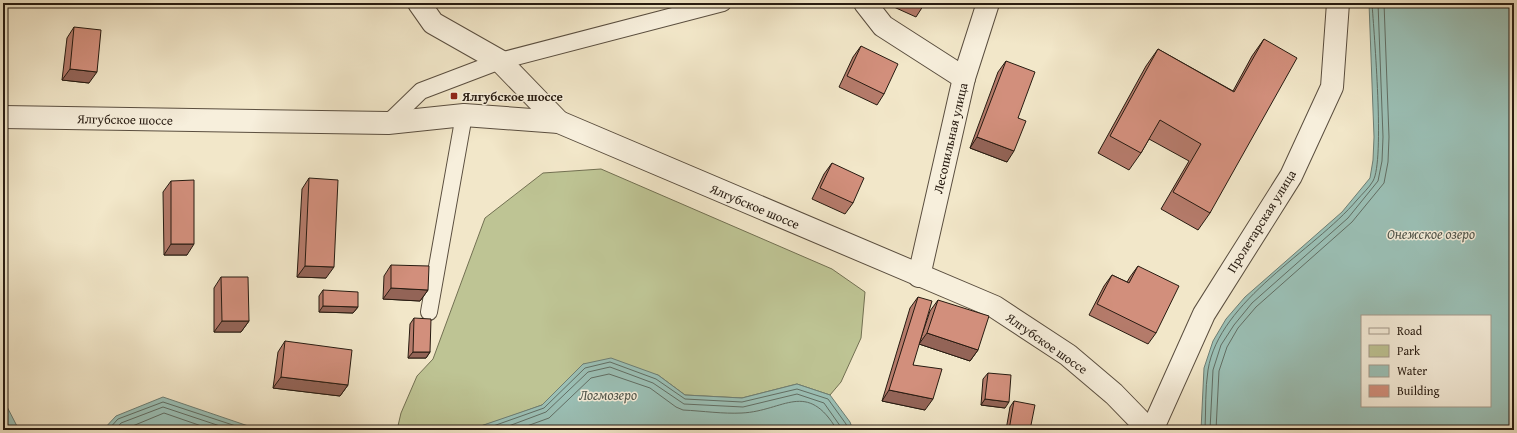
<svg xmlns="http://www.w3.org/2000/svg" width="1517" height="433" font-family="'Gentium Book Plus',serif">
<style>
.green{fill:#bec494;stroke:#727052}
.water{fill:#9bc0b6;stroke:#6d7e74;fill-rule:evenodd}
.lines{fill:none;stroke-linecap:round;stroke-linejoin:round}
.shore{stroke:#616e64;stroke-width:1}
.service-casing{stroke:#5a4e3f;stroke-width:18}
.minor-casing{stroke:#5a4e3f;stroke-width:24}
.tertiary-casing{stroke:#5a4e3f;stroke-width:24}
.service{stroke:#f7efdc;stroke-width:16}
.minor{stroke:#f7efdc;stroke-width:22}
.tertiary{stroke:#f7efdc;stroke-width:22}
.wall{fill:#b57b6b;stroke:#271b11}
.shaded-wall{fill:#936457;stroke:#271b11}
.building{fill:#d28f7c;stroke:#271b11}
.poi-dot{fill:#8f2418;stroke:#f7efdc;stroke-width:1.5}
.labels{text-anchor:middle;stroke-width:3;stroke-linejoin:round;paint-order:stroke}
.poi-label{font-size:13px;font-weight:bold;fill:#271b11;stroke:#f7efdc;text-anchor:start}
.street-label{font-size:13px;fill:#271b11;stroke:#f7efdc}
.water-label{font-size:14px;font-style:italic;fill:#50554b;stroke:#f7efdc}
</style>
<rect width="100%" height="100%" fill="#f2e7c9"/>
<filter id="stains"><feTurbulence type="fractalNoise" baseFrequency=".005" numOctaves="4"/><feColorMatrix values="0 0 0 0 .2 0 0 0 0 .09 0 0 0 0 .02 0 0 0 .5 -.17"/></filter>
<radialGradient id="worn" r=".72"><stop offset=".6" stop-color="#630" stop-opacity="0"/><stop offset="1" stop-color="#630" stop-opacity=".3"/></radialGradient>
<!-- green -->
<path class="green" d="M601,169l231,100 33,23 -4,46 -20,44 -11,13 -33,-11 -55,14 -57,-3 -27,-20 -75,-11 -41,41 -36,13 -37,12h-72l4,-17 16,-37 16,-17 52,-141 58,-45z"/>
<!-- water -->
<g class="water">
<path d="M1369,3h145v427h-313l3,-62 9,-27 13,-22 19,-22 97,-85 28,-34 3,-18 1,-23zM1362,316h128v90h-128z"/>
<path d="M611,358l47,17 27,20 57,3 55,-14 33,11 20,27 3,8h-384l73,-25 41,-41z"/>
<path d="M163,397l97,33h-157l13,-14z"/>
<path d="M3,399l16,31h-16z"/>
</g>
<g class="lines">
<!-- shore -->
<g class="shore">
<path d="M108,430l10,-11 45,-17 85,28"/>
<path d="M115,430l6,-7 42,-16 69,23"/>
<path d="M123,430l41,-17 49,17"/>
<path d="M482,430l62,-22 41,-40 25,-6 46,17 29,20 57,3 55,-13 31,10 18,25 2,6"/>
<path d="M498,430l48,-18 42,-40 22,-5 43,16 31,21 59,3 54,-13 27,9 19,27"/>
<path d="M516,430l33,-12 42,-40 18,-4 41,14 26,19 7,3c20,1 40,4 59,3 42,-2 65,-34 95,17"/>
<path d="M1205,430c1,-20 0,-41 3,-60 11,-70 106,-119 149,-170 5,-6 12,-12 16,-19 12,-21 1,-147 -1,-178"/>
<path d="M1210,430l3,-60 8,-25 13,-20 18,-22 96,-85 30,-37 4,-20 1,-24 -5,-134"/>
<path d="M1216,430l3,-59 8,-24 11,-19 18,-21 96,-85 32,-39 4,-21 1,-25 -5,-134"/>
</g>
<!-- service casing -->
<g class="service-casing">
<g id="service">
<path d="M388,123l33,-32 79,-30 223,-58"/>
<path d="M429,312l35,-197"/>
</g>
</g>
<!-- minor casing -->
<g class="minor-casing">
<g id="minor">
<path d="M419,3l14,20 67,38 59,61"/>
<path d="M865,3l18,23 81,52"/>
<path d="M919,276l45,-198 24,-75"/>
<path d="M1152,430l52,-116 87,-138 41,-89 6,-84"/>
</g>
</g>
<!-- tertiary casing -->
<g class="tertiary-casing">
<path id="tertiary" d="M3,117l385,6 76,-8 95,7 436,185 73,48 46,39 35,36"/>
</g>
<!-- service -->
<use href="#service" class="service"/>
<!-- minor -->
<use href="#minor" class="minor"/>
<!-- tertiary -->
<use href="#tertiary" class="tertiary"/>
</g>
<!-- wall -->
<g class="wall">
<path d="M885,3h40l-9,14z"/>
<path d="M74,27l15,56 -27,-3 5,-42z"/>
<path d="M1264,39l-54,174 -12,17 -37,-21 28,-48 -40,-22 -8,14 -12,17 -31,-17 48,-87 12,-17 75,42 19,-35z"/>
<path d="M861,46l23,48 -7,11 -38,-18 14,-30z"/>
<path d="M1006,61l12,57 -11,44 -37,-14 28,-76z"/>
<path d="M832,163l21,40 -8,11 -33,-15 12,-25z"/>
<path d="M309,178l17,100 -29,-1 5,-88z"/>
<path d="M171,181l16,74h-23l-1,-63z"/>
<path d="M391,265l37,25 -8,11 -37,-2 1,-23z"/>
<path d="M1138,266l18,67 -8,11 -59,-29 15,-29 8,-11 15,7 3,-5z"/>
<path d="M221,277l28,44 -8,11h-27v-44z"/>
<path d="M323,290l35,17 -5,6 -34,-1v-16z"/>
<path d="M918,297l-5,68 12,45 -43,-9 28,-93z"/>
<path d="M938,300l40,50 -8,11 -51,-17 11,-33z"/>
<path d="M414,318l16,34 -4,6h-18l2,-34z"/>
<path d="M285,341l63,44 -8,11 -67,-8 5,-36z"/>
<path d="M988,373l17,35 -24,-3 2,-26z"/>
<path d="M1014,401l16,29h-24l4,-23z"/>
</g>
<!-- shaded-wall -->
<g class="shaded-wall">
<path d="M70,69l27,3 -8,11 -27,-3z"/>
<path d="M977,137l37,14 -7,11 -37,-14z"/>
<path d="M171,244h23l-7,11h-23z"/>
<path d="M305,266l29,1 -8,11 -29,-1z"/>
<path d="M391,288l37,2 -8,11 -37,-2z"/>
<path d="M323,306l35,1 -5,6 -34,-1z"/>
<path d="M222,321h27l-8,11h-27z"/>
<path d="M927,333l51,17 -8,11 -51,-17z"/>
<path d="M413,352h17l-4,6h-18z"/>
<path d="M281,377l67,8 -8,11 -67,-8z"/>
<path d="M889,390l44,9 -8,11 -43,-9z"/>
<path d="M985,399l24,3 -4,6 -24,-3z"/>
</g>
<!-- building -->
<g class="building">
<path d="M917,3h8l-1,3z"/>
<path d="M74,27l27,3 -4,42 -27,-3z"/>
<path d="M1264,39l33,19 -87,155 -37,-21 28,-48 -41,-24 -19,33 -31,-17 48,-87 76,43z"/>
<path d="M861,46l37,18 -14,30 -37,-18z"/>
<path d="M1006,61l29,11 -17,46 8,3 -12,30 -37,-14z"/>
<path d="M832,163l32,15 -11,25 -33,-15z"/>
<path d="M309,178l29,2 -4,87 -29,-1z"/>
<path d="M194,180v64h-23v-63z"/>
<path d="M391,265l38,1 -1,24 -37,-2z"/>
<path d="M1138,266l41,20 -23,47 -59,-29 15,-29 17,8z"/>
<path d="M221,277h27l1,44h-27z"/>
<path d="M323,290l35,2v15l-35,-1z"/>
<path d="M918,297l14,4 -19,64 29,4 -9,30 -44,-9z"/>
<path d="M938,300l51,16 -11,34 -51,-17z"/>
<path d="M414,318l17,1 -1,33h-17z"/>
<path d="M285,341l67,9 -4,35 -67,-8z"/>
<path d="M988,373l23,2 -2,27 -24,-3z"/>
<path d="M1014,401l21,4 -5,25h-21z"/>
</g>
<!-- markers -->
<rect class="poi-dot" x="450" y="92" width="8" height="8" rx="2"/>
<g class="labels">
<!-- poi labels -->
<g class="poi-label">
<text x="462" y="101">Ялгубское шоссе</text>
</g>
<!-- street labels -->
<g class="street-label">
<text transform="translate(125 119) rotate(1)" y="5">Ялгубское шоссе</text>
<text transform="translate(950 138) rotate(-77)" y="5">Лесопильная улица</text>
<text transform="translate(755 206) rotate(23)" y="5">Ялгубское шоссе</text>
<text transform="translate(1261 221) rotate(-58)" y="5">Пролетарская улица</text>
<text transform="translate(1047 343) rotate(35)" y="5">Ялгубское шоссе</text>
</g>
<!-- water labels -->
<g class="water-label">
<text x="1431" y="239">Онежское озеро</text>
<text x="608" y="400">Логмозеро</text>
</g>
</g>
<!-- margin -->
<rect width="1517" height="433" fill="none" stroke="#f2e7c9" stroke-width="16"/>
<rect x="4" y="4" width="1509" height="425" fill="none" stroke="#271b11" stroke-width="2"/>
<rect x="8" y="8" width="1501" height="417" fill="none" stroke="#271b11"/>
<!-- legend -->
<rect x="1361" y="315" width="130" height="92" fill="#f7efdc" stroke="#a49a8b"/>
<rect x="1369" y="328" width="20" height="6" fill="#f7efdc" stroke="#a49a8b"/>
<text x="1397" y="335" font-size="12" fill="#271b11">Road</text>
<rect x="1369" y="345" width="20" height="12" fill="#bec494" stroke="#a49a8b"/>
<text x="1397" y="355" font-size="12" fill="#271b11">Park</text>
<rect x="1369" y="365" width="20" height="12" fill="#9bc0b6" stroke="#a49a8b"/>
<text x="1397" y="375" font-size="12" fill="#271b11">Water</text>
<rect x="1369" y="385" width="20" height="12" fill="#d28f7c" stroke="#a49a8b"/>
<text x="1397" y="395" font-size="12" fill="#271b11">Building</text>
<rect width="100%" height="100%" filter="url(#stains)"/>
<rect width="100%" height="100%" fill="url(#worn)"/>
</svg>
